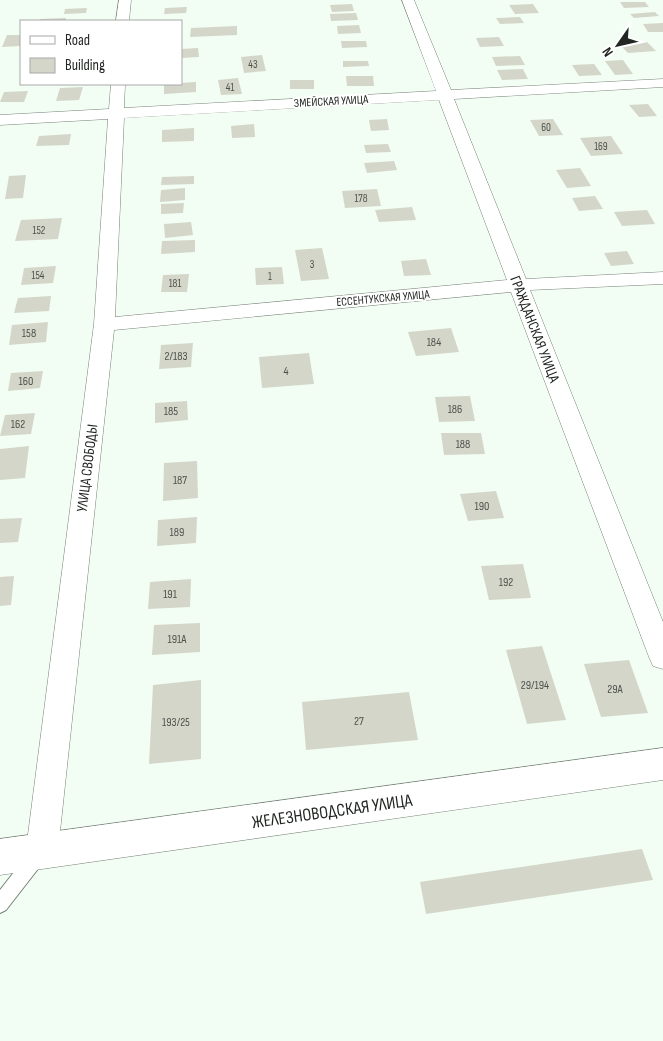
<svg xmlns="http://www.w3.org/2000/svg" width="663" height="1041" font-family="'Sofia Sans Condensed',sans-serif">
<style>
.building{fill:#d4d6c9}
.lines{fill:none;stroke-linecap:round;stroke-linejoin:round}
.service-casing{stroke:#778178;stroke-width:2}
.minor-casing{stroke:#778178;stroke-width:1}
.secondary-casing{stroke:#778178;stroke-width:1}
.service{fill:#fff;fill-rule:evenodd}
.minor{fill:#fff;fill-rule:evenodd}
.secondary{fill:#fff;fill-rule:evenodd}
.labels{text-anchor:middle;stroke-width:4;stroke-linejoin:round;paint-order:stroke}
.far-number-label{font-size:11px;fill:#4e524c}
.far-street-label{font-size:12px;fill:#222622;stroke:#fff}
.number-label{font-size:12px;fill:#4e524c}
.street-label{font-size:15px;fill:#222622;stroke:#fff}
.near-street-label{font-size:18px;fill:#222622;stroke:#fff}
</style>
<rect width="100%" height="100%" fill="#f2fef3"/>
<!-- building -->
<g class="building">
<path d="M620,2h25l4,5 -25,1z"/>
<path d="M352,4l2,7 -22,1 -2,-7z"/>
<path d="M533,4l6,9 -24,1 -6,-9z"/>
<path d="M187,7l-1,6 -22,1 1,-6z"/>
<path d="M87,8l-1,5 -22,1 1,-5z"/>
<path d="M655,12l4,4 -25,2 -4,-4z"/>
<path d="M356,13l2,7 -27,1 -1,-7z"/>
<path d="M520,17l4,6 -24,1 -4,-6z"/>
<path d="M66,18v3h-26v-2z"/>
<path d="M663,23v9h-15l-5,-8z"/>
<path d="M359,25l2,8 -23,1 -1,-8z"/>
<path d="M237,26v9l-47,2 1,-9z"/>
<path d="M7,35h14v11l-19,1z"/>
<path d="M499,37l5,9 -24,1 -4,-9z"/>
<path d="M341,41h25l1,6 -25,1z"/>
<path d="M647,42l9,9 -28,2 -8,-8z"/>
<path d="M198,48l1,9 -18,1v-9z"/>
<path d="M262,55l4,16 -22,2 -3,-16z"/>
<path d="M520,56l5,9 -29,1 -4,-9z"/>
<path d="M623,60l10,14 -18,1 -10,-14z"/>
<path d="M343,61h25l1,5 -26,1z"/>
<path d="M594,64l8,11 -23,1 -7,-11z"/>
<path d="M523,69l5,10 -26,1 -5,-10z"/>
<path d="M346,76h27l1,10h-27z"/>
<path d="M238,78l4,16 -21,1 -3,-15z"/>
<rect x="290" y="80" width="24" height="9"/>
<path d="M196,82v10l-32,2v-10z"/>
<path d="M83,87l-4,13 -23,1 4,-13z"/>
<path d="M28,91l-4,11h-24l4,-10z"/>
<path d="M648,104l9,12 -18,1 -10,-12z"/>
<path d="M387,119l2,11 -18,1 -2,-11z"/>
<path d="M553,119l10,16 -24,1 -9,-16z"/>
<path d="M254,124l1,13 -23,1 -1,-12z"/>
<path d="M194,128v13l-32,1v-12z"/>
<path d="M71,134l-2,11 -33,1 3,-10z"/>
<path d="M611,136l12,18 -32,2 -11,-18z"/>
<path d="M388,144l3,8 -25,1 -2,-8z"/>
<path d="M394,161l3,9 -30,3 -3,-10z"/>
<path d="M580,168l11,18 -24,2 -11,-18z"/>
<path d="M26,175l-3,23 -18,1 4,-23z"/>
<path d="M194,176v8l-33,1 1,-8z"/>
<path d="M185,188v12l-25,2 1,-12z"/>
<path d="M377,189l4,17 -36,2 -3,-17z"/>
<path d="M595,196l8,13 -24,2 -7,-13z"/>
<path d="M184,203l-1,10 -22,1v-10z"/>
<path d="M412,207l4,13 -37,2 -4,-12z"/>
<path d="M647,210l8,14 -33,2 -8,-14z"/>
<path d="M62,218l-4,21 -43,2 6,-21z"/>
<path d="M191,222l2,13 -28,3 -1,-14z"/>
<path d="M195,240v12l-34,2 1,-13z"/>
<path d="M322,248l7,31 -28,2 -6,-31z"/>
<path d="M627,251l7,13 -23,2 -7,-13z"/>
<path d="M426,259l5,16 -27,1 -3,-15z"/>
<path d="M56,266l-3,17 -32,2 3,-17z"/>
<path d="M282,267l2,17 -28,1 -1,-17z"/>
<path d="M189,274l-2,18h-26l2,-17z"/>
<path d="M51,296l-2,15 -35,2 4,-15z"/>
<path d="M48,322l-2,20 -37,3 3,-20z"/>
<path d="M451,328l8,24 -43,4 -8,-24z"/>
<path d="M193,343l-2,24 -32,2 2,-24z"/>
<path d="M309,353l5,31 -52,4 -3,-31z"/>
<path d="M43,371l-3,17 -32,3 3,-18z"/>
<path d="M470,396l5,25 -36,1 -4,-25z"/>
<path d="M187,401l1,19 -33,3v-20z"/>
<path d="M35,413l-4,21 -31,2 5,-21z"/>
<path d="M441,433h40l4,21 -41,1z"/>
<path d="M29,446l-4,32 -25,2v-31z"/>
<path d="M197,461l1,37 -35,3 1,-38z"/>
<path d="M496,491l8,27 -36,3 -8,-27z"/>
<path d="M197,517l-1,26 -39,3 1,-26z"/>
<path d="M22,518l-4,24 -18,1v-24z"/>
<path d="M523,564l8,34 -42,2 -8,-34z"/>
<path d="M14,576l-3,29 -11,1v-29z"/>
<path d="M191,579l-1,28 -42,2 2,-27z"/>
<path d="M200,623v29l-48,3 2,-30z"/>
<path d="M542,646l24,74 -39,4 -21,-74z"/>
<path d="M629,660l19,53 -47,4 -17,-53z"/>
<path d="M201,680v79l-52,5 4,-79z"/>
<path d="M409,692l9,48 -112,10 -4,-48z"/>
<path d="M642,849l11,31 -227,34 -6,-32z"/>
</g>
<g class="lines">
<!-- service casing -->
<g class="service-casing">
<path id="service" d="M35,851l6,2 2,6 -2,6 -35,45 -6,3v-23l29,-37z"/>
</g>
<!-- minor casing -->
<g class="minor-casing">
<g id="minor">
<path d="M119,0h12l-2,21h-13z"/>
<path d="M402,0h12l37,90 212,-11v8l-209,12 72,180 137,-7v12l-133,6 133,332v47l-10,-3 -4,-9 -138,-365 -397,38 -56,520 -4,12 -12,4 -12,-4 -4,-12 68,-526 14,-205 -108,6v-10l109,-6 2,-25h14l-1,24 312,-17zM439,100l68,180 -392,37 9,-199z"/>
</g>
</g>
<!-- secondary casing -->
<g class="secondary-casing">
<path id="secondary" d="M663,748v32l-663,95v-36z"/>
</g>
<!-- service -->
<use href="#service" class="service"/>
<!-- minor -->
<use href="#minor" class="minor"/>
<!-- secondary -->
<use href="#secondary" class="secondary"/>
</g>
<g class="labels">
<!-- far-number labels -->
<g class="far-number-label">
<text x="253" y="68">43</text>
<text x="230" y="91">41</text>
<text x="546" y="131">60</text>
<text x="601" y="150">169</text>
<text x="361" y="202">178</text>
<text x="39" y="234">152</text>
<text x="312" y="268">3</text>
<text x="38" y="279">154</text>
<text x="270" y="280">1</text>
<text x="175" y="287">181</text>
</g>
<!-- far-street labels -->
<g class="far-street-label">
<text transform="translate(331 101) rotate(-3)" y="4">ЗМЕЙСКАЯ УЛИЦА</text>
<text transform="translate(383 298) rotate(-5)" y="4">ЕССЕНТУКСКАЯ УЛИЦА</text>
</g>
<!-- number labels -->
<g class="number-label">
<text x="29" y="337">158</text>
<text x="434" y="346">184</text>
<text x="176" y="360">2/183</text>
<text x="286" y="375">4</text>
<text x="26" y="385">160</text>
<text x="455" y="413">186</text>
<text x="171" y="415">185</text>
<text x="18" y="428">162</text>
<text x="463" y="448">188</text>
<text x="180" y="484">187</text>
<text x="482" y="510">190</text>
<text x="177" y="536">189</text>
<text x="506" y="586">192</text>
<text x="170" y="598">191</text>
<text x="177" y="643">191А</text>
<text x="535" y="689">29/194</text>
<text x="615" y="693">29А</text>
<text x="359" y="725">27</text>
<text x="176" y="726">193/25</text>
</g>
<!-- street labels -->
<g class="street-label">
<text transform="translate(535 329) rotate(69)" y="5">ГРАЖДАНСКАЯ УЛИЦА</text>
<text transform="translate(87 468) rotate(-83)" y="5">УЛИЦА СВОБОДЫ</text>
</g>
<!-- near-street labels -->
<g class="near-street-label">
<text transform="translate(332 811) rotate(-8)" y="6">ЖЕЛЕЗНОВОДСКАЯ УЛИЦА</text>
</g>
</g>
<!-- legend -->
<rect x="20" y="20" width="162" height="65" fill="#ffffff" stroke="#a7a8a7"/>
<rect x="30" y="36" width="25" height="8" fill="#ffffff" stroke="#a7a8a7"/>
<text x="65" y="45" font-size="15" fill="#222622">Road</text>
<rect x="30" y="58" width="25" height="15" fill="#d4d6c9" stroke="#a7a8a7"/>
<text x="65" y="70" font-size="15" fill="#222622">Building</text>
<!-- north arrow -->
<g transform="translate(618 45) rotate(236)" stroke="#ffffff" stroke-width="4" paint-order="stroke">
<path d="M0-4L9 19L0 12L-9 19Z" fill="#222622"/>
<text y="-8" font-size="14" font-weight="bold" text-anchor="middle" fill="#222622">N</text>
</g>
</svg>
